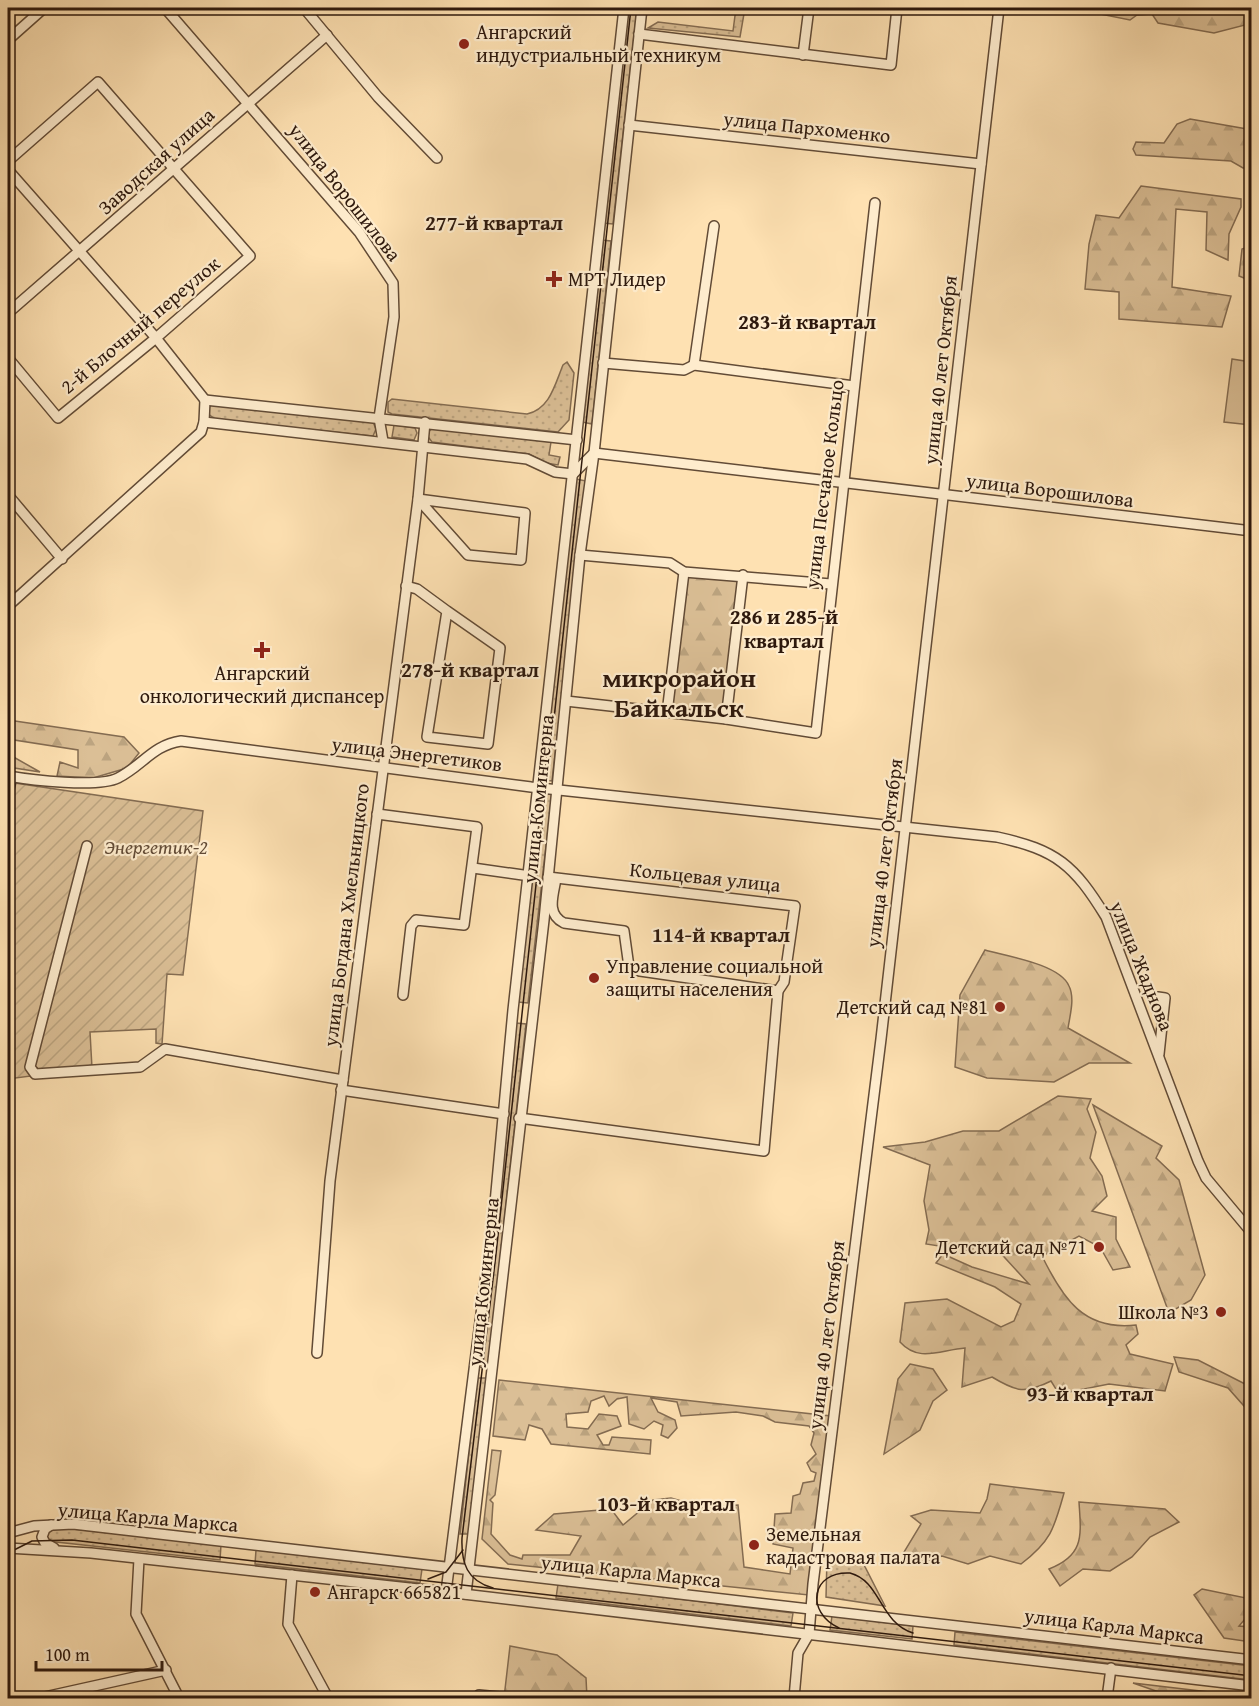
<svg xmlns="http://www.w3.org/2000/svg" width="1259" height="1706" font-family="'Gentium Book Plus',serif">
<style>
.grass{fill:url(#grass-dots);stroke:#846c52;stroke-width:1.5}
.forest{fill:url(#forest-firs);stroke:#846c52;stroke-width:1.5}
.garden{fill:url(#garden-furrows);stroke:#846c52;stroke-width:1.5}
.pitch{fill:#dbbf96;stroke:#846c52;stroke-width:1.5}
.lines{fill:none;stroke-linecap:round;stroke-linejoin:round}
.minor-casing{stroke:#624b36;stroke-width:12}
.minor{stroke:#feeccd;stroke-width:9}
.tram{stroke:#2e190d;stroke-width:1.5}
.poi-dot{fill:#8f2418;stroke:#feeccd;stroke-width:2}
.labels{text-anchor:middle;stroke-width:4.5;stroke-linejoin:round;paint-order:stroke}
.poi-label{font-size:20px;fill:#2e190d;stroke:#feeccd;text-anchor:start}
.street-label{font-size:20px;fill:#2e190d;stroke:#feeccd}
.park-label{font-size:20px;font-style:italic;fill:#624b36;stroke:#feeccd}
.neighbourhood-label{font-size:21px;font-weight:bold;fill:#2e190d;stroke:#feeccd}
.district-label{font-size:26px;font-weight:bold;fill:#2e190d;stroke:#feeccd}
</style>
<defs>
<pattern id="grass-dots" width="8" height="8" patternUnits="userSpaceOnUse" patternTransform="scale(1.5)"><rect width="8" height="8" fill="#dbbf96"/><path d="M2 2h.1M6 6h.1" fill="none" stroke="#bca480" stroke-width="1.8" stroke-linecap="round"/></pattern>
<pattern id="forest-firs" width="22" height="20" patternUnits="userSpaceOnUse" patternTransform="scale(1.5)"><rect width="22" height="20" fill="#dbbf96"/><path d="M5 1l3.5 6h-7zM16 11l3.5 6h-7z" fill="#bca480"/></pattern>
<pattern id="garden-furrows" width="10" height="10" patternUnits="userSpaceOnUse" patternTransform="scale(1.5)"><rect width="10" height="10" fill="#dbbf96"/><path d="M-1 1l2-2M0 10L10 0M9 11l2-2" fill="none" stroke="#bca480"/></pattern>
</defs>
<rect width="100%" height="100%" fill="#fee1b2"/>
<filter id="stains"><feTurbulence type="fractalNoise" baseFrequency=".00333" numOctaves="4"/><feColorMatrix values="0 0 0 0 .2 0 0 0 0 .09 0 0 0 0 .02 0 0 0 .5 -.17"/></filter>
<radialGradient id="worn" r=".72"><stop offset=".6" stop-color="#630" stop-opacity="0"/><stop offset="1" stop-color="#630" stop-opacity=".3"/></radialGradient>
<!-- grass -->
<g class="grass">
<path d="M626,8h11l-24,216 -10,-1z"/>
<path d="M736,8h9l-5,29 -92,-9 10,-6 75,9z"/>
<path d="M601,240l10,1 -19,183 -10,-2z"/>
<path d="M567,362l7,11 -5,47 -11,12 -166,-18 -4,-2v-10l4,-3 135,15c23,-5 28,-30 36,-49z"/>
<path d="M211,405l162,17 3,7 -3,7 -157,-16 -10,-8z"/>
<path d="M394,425l21,3 2,5 -3,7 -22,-3z"/>
<path d="M434,427l117,15 -2,13 11,2 -2,8 -12,-2 -17,-9 -97,-12 -6,-8z"/>
<path d="M576,479l10,2 -34,300 -9,-1z"/>
<path d="M542,793l10,1 -24,209 -10,-1z"/>
<path d="M516,1023l10,1 -38,344 -10,-1z"/>
<path d="M477,1378h10l-17,156h-10z"/>
<path d="M55,1527l166,18 -1,15 -173,-19 -2,-8z"/>
<path d="M256,1550l166,19 -2,14 -165,-19z"/>
<path d="M840,1555l21,4 24,47 -59,-9 1,-39z"/>
<path d="M558,1584l235,29 -2,13 -235,-28z"/>
<path d="M832,1616l81,10 -1,13 -82,-9z"/>
<path d="M955,1632l296,34v14l-297,-35z"/>
</g>
<!-- forest -->
<g class="forest">
<path d="M1085,8h39l4,2 4,-2h103l15,8 -1,8 -35,9 -56,-10 -6,-9 -15,1 -7,5 -45,-9z"/>
<path d="M1190,119l57,10 4,4v35h-8l-12,-7 -95,-6 -3,-6 3,-7 28,1 13,-19z"/>
<path d="M1141,186l100,13v8l-12,27 -1,26 -22,-10 1,-38 -31,-3 -4,78 59,9 -9,31 -103,-8v-27l-34,-3 4,-45 7,-29 23,3z"/>
<path d="M1251,246h1l-1,35 -12,-5 3,-27z"/>
<path d="M684,572l59,4 -17,143 -59,-6z"/>
<path d="M8,720l116,17 15,16 -12,15 -34,10 -36,-2 3,-14 18,6v-18l-70,-11z"/>
<path d="M8,754l2,1 30,17 -32,-5z"/>
<path d="M985,950c21,6 75,14 84,36 6,12 1,29 -1,42l62,35h-41l-35,19 -67,-4 -32,-11 5,-72z"/>
<path d="M1058,1096l33,3 -4,10 9,23 -6,26 12,18 5,20 -15,15 24,6v22l14,28 -17,3 -13,-23 -21,-11 -37,20c21,43 42,75 94,69l2,9 -12,11 4,9 43,10 -8,27 -56,-7 -50,10 -8,-13c-26,13 -34,11 -59,-4l-30,10 3,-39c-25,2 -46,15 -65,-6l5,-39 42,-4 54,28 13,-6 7,-17 -26,-17 -59,-24 7,-9 29,13 57,17 -35,-38 -15,-4 -8,9 -45,-7 3,-14 -5,-29 6,-36 -47,-18 42,-5 38,-11h36z"/>
<path d="M1093,1105l69,41 -6,12 23,22 26,95 -14,25 -22,13z"/>
<path d="M1174,1357l24,3 53,27v27l-23,-26 -49,-16z"/>
<path d="M910,1364l23,5 14,21 -14,11 -13,29 -36,24 14,-75z"/>
<path d="M499,1380l332,36 -22,179 -301,-31 -26,-25 10,-89 9,1 -6,44 -5,5 3,3 -2,31 19,21 12,4 1,-4h47l11,-19 -45,-6 18,-16 57,-5 12,16 30,-25 18,-2 31,9 36,-2 6,62 46,7 3,-26 -20,-4 2,-30 16,-1 2,-17 7,-2 3,-11 11,-2 2,-8 -5,-2 -4,-8 9,-9 -5,-9 3,-12 -5,-7 -34,-4 -12,-6 -27,-4 -55,4 -4,-14 -26,-4 7,14 17,8 2,8 -9,10 -7,-3 2,-10 -9,-4 -10,8 -15,-5 -2,-27 -10,2 -8,7 -5,-10 -13,5 -3,11 -22,2 1,13 21,2 11,-15 18,2 4,10 -24,9 6,10h6l3,-8 39,3 -1,14 -99,-10 -9,-15 -13,-4 -4,15 -32,-4z"/>
<path d="M990,1484l74,9c-10,36 -13,48 -43,71l-31,-8 -22,8 -26,-8 -24,8 -14,-12 17,-28 -10,-8 20,-6 49,3 7,-14z"/>
<path d="M1079,1502l86,7 14,13 -29,15 -18,20 -22,14 -27,-2 -23,17 -11,-17c36,-14 32,-34 30,-67z"/>
<path d="M1202,1589l49,10v13l-12,14 12,1v15l-27,-4 -30,-43z"/>
<path d="M510,1646l47,9 29,23 1,20h-83z"/>
<path d="M1133,1683l118,14v1h-75z"/>
</g>
<!-- garden -->
<path class="garden" d="M8,782l195,29 -20,164 -16,-1 -5,70 -6,-1v-14l-66,3 2,36 -84,11z"/>
<!-- pitch -->
<path class="pitch" d="M1232,359l19,3v63l-27,-3z"/>
<g class="lines">
<!-- minor casing -->
<g class="minor-casing">
<g id="minor">
<path d="M165,8l194,224 34,51 1,34 -15,101 4,23"/>
<path d="M304,8l74,89 59,61"/>
<path d="M639,34l252,31 6,-57"/>
<path d="M8,40l36,-32"/>
<path d="M803,55l6,-47"/>
<path d="M629,125l352,39"/>
<path d="M8,161l90,-79 152,174 -94,82 -98,80 -50,-60"/>
<path d="M8,170l148,168 49,62"/>
<path d="M8,313l319,-278"/>
<path d="M603,363l81,7 10,-5 160,21"/>
<path d="M694,365l20,-139"/>
<path d="M205,400l372,40"/>
<path d="M204,422l323,37 28,13 18,2"/>
<path d="M594,453l658,78"/>
<path d="M573,474l21,-21"/>
<path d="M8,495l54,64"/>
<path d="M418,499l107,14 -4,47 -53,-5z"/>
<path d="M580,555l90,8 14,9 147,12"/>
<path d="M406,586l11,3 30,22 -20,126 61,7 12,-96 -53,-37"/>
<path d="M8,606l193,-174 3,-10 1,-22"/>
<path d="M566,701l160,18 90,14 59,-530"/>
<path d="M667,713l17,-141"/>
<path d="M726,719l17,-144"/>
<path d="M8,776c23,4 90,12 110,2 24,-12 35,-33 63,-37l350,46 466,50c60,13 77,28 109,80l92,244 8,17 46,55"/>
<path d="M8,793l4,-16"/>
<path d="M377,814l100,13 -13,98 -48,-5 -5,6 -8,69"/>
<path d="M87,846l-57,221 5,7 105,-7 25,-18 178,31"/>
<path d="M473,868l57,8"/>
<path d="M556,879c-3,17 -10,35 8,44l60,8 5,36 11,4 138,20"/>
<path d="M1158,997l7,1 -6,56"/>
<path d="M341,1090l163,24"/>
<path d="M519,1118l245,33 14,-160 6,-9 11,-76 -247,-29"/>
<path d="M317,1353l13,-172 88,-682 7,-77"/>
<path d="M51,1525l-6,4 -3,8 3,6 9,5"/>
<path d="M8,1533l26,-7 39,-2 1179,136"/>
<path d="M8,1548l83,5 355,39 806,94"/>
<path d="M139,1559l-3,55 43,84"/>
<path d="M292,1575l-4,49 40,74"/>
<path d="M446,1592l49,-389 18,-193 111,-1002"/>
<path d="M466,1594l78,-674 36,-365 14,-102 48,-445"/>
<path d="M479,1695l30,3"/>
<path d="M40,1698l126,-28"/>
<path d="M794,1698l4,-45 11,-19 4,-50 68,-545 118,-1031"/>
<path d="M1107,1698l4,-30"/>
</g>
</g>
<!-- minor -->
<use href="#minor" class="minor"/>
<!-- tram -->
<g class="tram">
<path d="M8,1553l24,-12 40,-1 1180,136"/>
<path d="M428,1579l18,-7 17,-22"/>
<path d="M493,1588c-26,-7 -32,-25 -31,-50l34,-284 135,-1246"/>
<path d="M839,1628c-34,-16 -28,-57 11,-55 31,8 29,49 63,60"/>
</g>
</g>
<!-- markers -->
<g class="poi-dot">
<circle cx="464" cy="44" r="6"/>
<path d="M551 270h6v6h6v6h-6v6h-6v-6h-6v-6h6z"/>
<path d="M259 641h6v6h6v6h-6v6h-6v-6h-6v-6h6z"/>
<circle cx="594" cy="978" r="6"/>
<circle cx="1000" cy="1007" r="6"/>
<circle cx="1099" cy="1247" r="6"/>
<circle cx="1221" cy="1312" r="6"/>
<circle cx="754" cy="1545" r="6"/>
<circle cx="315" cy="1592" r="6"/>
</g>
<g class="labels">
<!-- poi labels -->
<g class="poi-label">
<text x="476" y="39">Ангарский<tspan x="476" dy="23">индустриальный техникум</tspan></text>
<text x="568" y="286">МРТ Лидер</text>
<text x="262" y="680" text-anchor="middle">Ангарский<tspan x="262" dy="23">онкологический диспансер</tspan></text>
<text x="606" y="973">Управление социальной<tspan x="606" dy="23">защиты населения</tspan></text>
<text x="988" y="1014" text-anchor="end">Детский сад №81</text>
<text x="1087" y="1254" text-anchor="end">Детский сад №71</text>
<text x="1209" y="1319" text-anchor="end">Школа №3</text>
<text x="766" y="1541">Земельная<tspan x="766" dy="23">кадастровая палата</tspan></text>
<text x="327" y="1599">Ангарск 665821</text>
</g>
<!-- street labels -->
<g class="street-label">
<text transform="translate(807 127) rotate(6)" y="7">улица Пархоменко</text>
<text transform="translate(156 161) rotate(-42)" y="7">Заводская улица</text>
<text transform="translate(345 192) rotate(52)" y="7">улица Ворошилова</text>
<text transform="translate(140 325) rotate(-40)" y="7">2-й Блочный переулок</text>
<text transform="translate(940 370) rotate(-84)" y="7">улица 40 лет Октября</text>
<text transform="translate(824 484) rotate(-83)" y="7">улица Песчаное Кольцо</text>
<text transform="translate(1050 490) rotate(7)" y="7">улица Ворошилова</text>
<text transform="translate(417 754) rotate(7)" y="7">улица Энергетиков</text>
<text transform="translate(538 799) rotate(-84)" y="7">улица Коминтерна</text>
<text transform="translate(884 853) rotate(-83)" y="7">улица 40 лет Октября</text>
<text transform="translate(705 877) rotate(6)" y="7">Кольцевая улица</text>
<text transform="translate(346 915) rotate(-83)" y="7">улица Богдана Хмельницкого</text>
<text transform="translate(1142 966) rotate(68)" y="7">улица Жаднова</text>
<text transform="translate(483 1282) rotate(-84)" y="7">улица Коминтерна</text>
<text transform="translate(826 1335) rotate(-83)" y="7">улица 40 лет Октября</text>
<text transform="translate(148 1517) rotate(5)" y="7">улица Карла Маркса</text>
<text transform="translate(631 1571) rotate(6)" y="7">улица Карла Маркса</text>
<text transform="translate(1114 1626) rotate(7)" y="7">улица Карла Маркса</text>
</g>
<!-- park labels -->
<g class="park-label">
<text x="156" y="854">Энергетик-2</text>
</g>
<!-- neighbourhood labels -->
<g class="neighbourhood-label">
<text x="494" y="230">277-й квартал</text>
<text x="807" y="329">283-й квартал</text>
<text x="784" y="624">286 и 285-й<tspan x="784" dy="24">квартал</tspan></text>
<text x="470" y="677">278-й квартал</text>
<text x="721" y="942">114-й квартал</text>
<text x="1090" y="1401">93-й квартал</text>
<text x="666" y="1511">103-й квартал</text>
</g>
<!-- district labels -->
<g class="district-label">
<text x="679" y="687">микрорайон<tspan x="679" dy="30">Байкальск</tspan></text>
</g>
</g>
<!-- margin -->
<rect width="1259" height="1706" fill="none" stroke="#fee1b2" stroke-width="30"/>
<rect x="9" y="9" width="1241" height="1688" fill="none" stroke="#2e190d" stroke-width="3"/>
<rect x="15" y="15" width="1229" height="1676" fill="none" stroke="#2e190d" stroke-width="1.5"/>
<!-- scale -->
<path d="M36 1661v9h126v-9" fill="none" stroke="#2e190d" stroke-width="3"/>
<text x="45" y="1661" font-size="18" fill="#2e190d" stroke="#feeccd" stroke-width="4.5" paint-order="stroke">100 m</text>
<rect width="100%" height="100%" filter="url(#stains)"/>
<rect width="100%" height="100%" fill="url(#worn)"/>
</svg>
